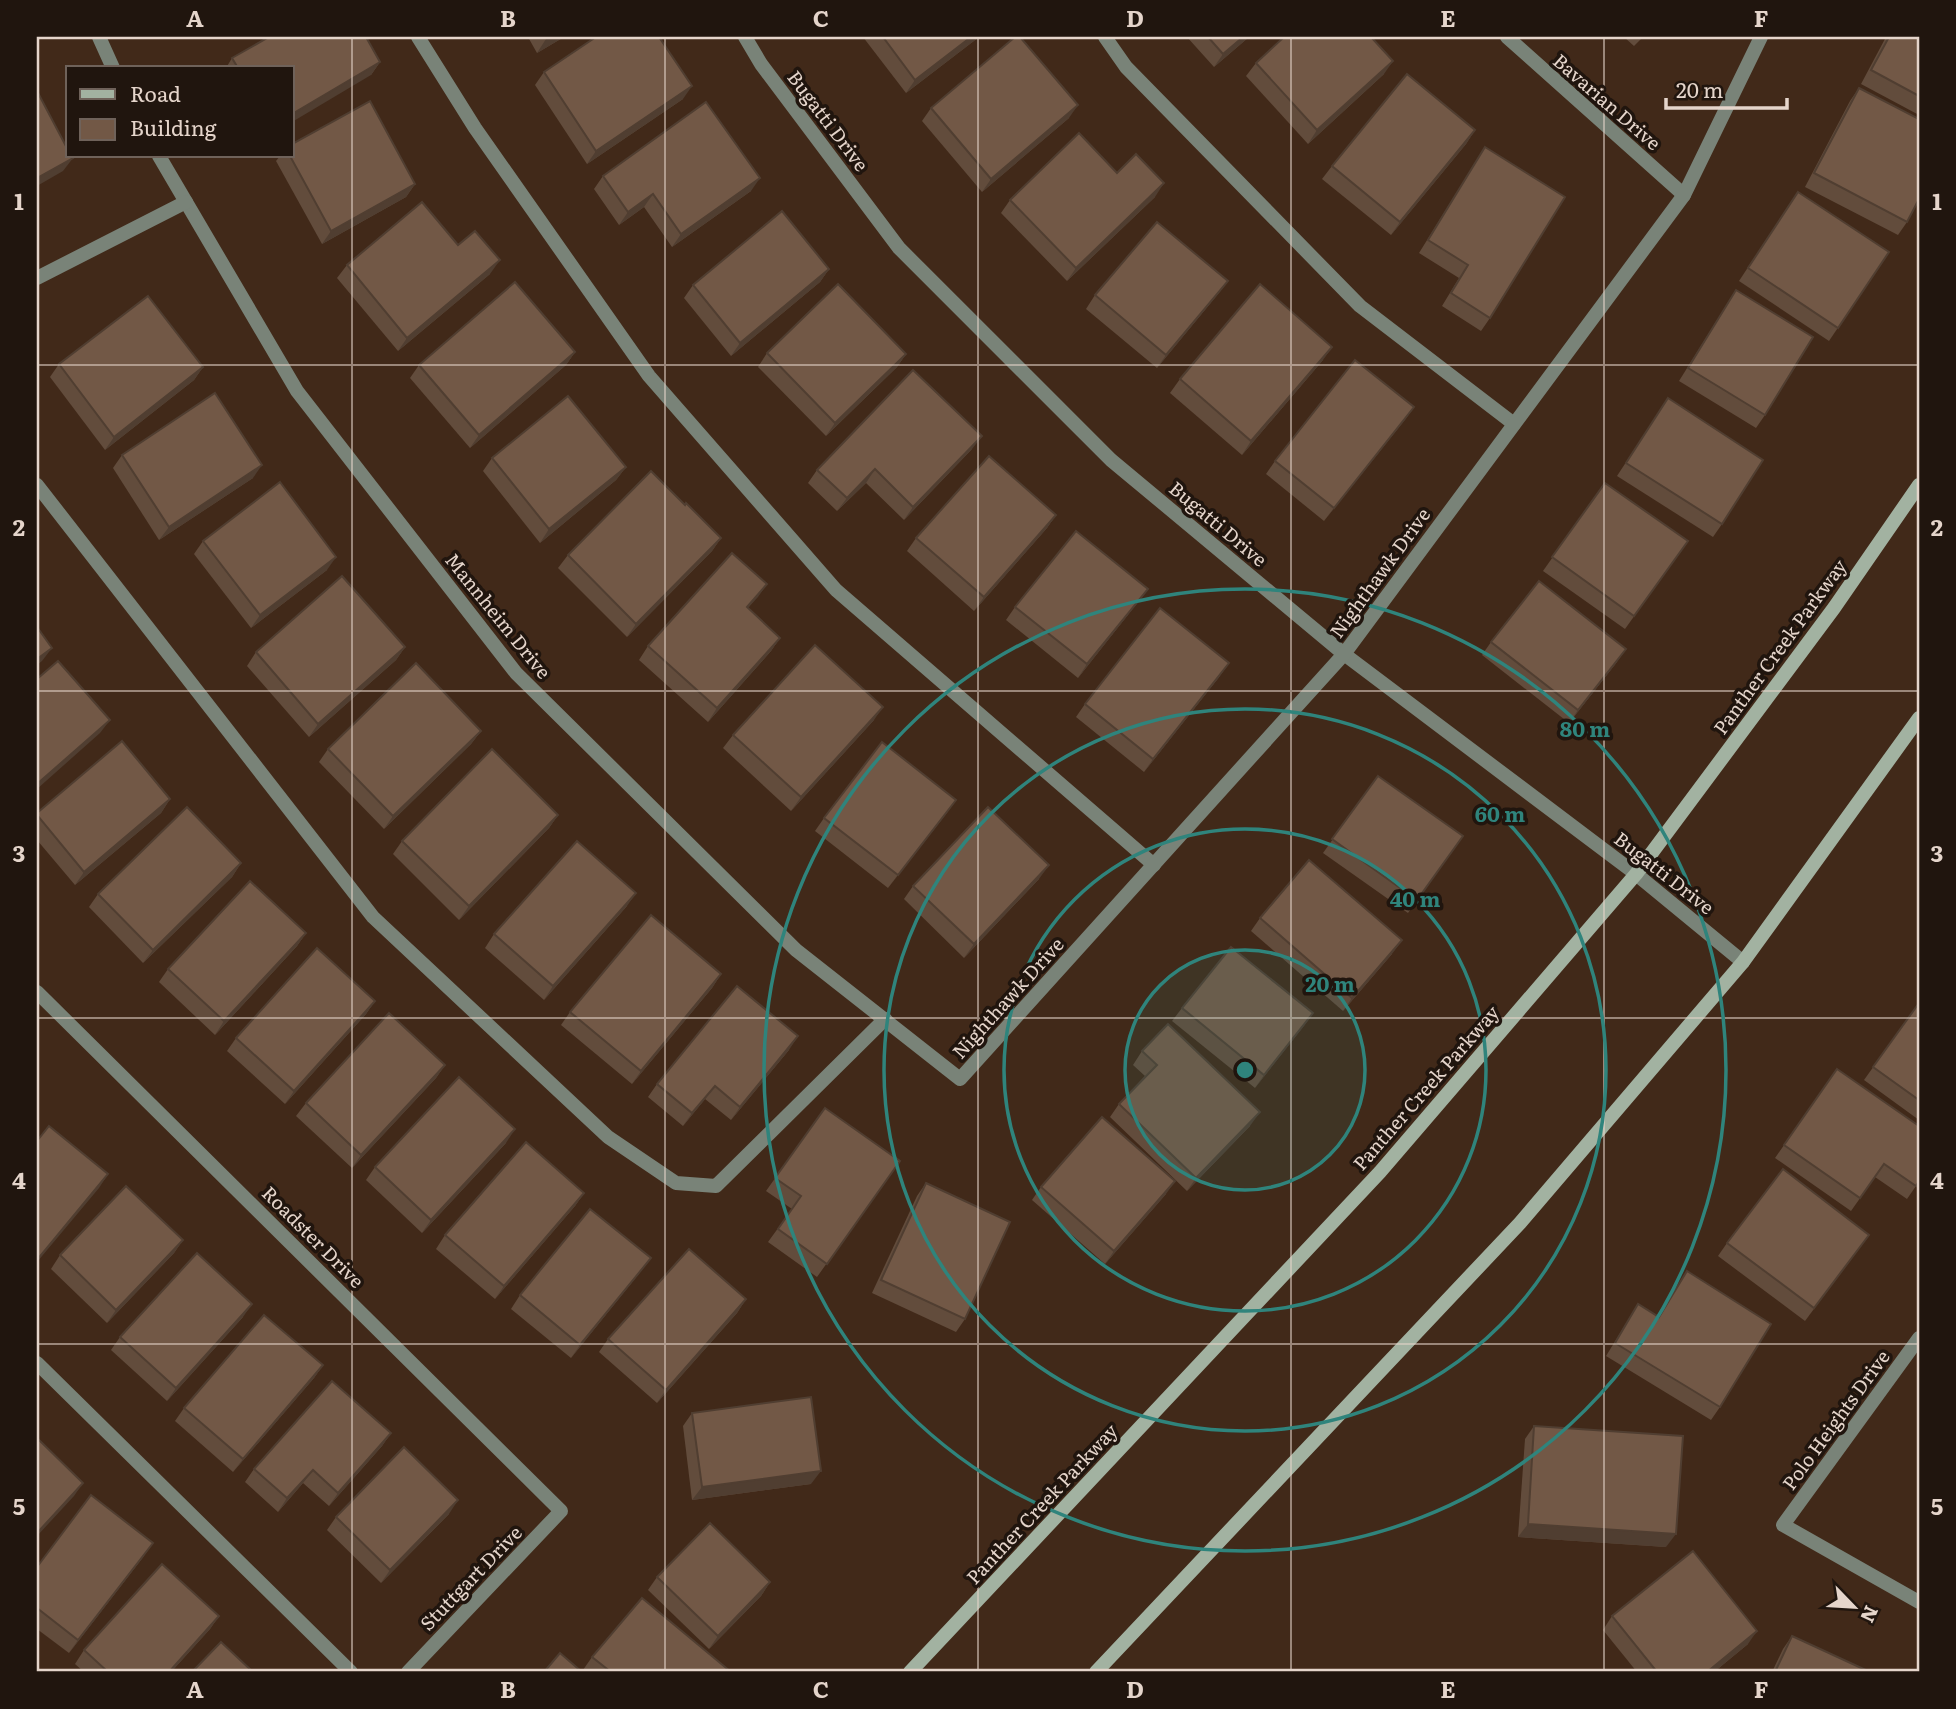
<svg xmlns="http://www.w3.org/2000/svg" width="1956" height="1709" font-family="Literata,serif">
<style>
.lines{fill:none;stroke-linecap:round;stroke-linejoin:round}
.lane{stroke:#798378;stroke-width:14}
.street{stroke:#798378;stroke-width:14}
.secondary{stroke:#a2b2a1;stroke-width:14}
.wall{fill:#624c3c}
.shaded-wall{fill:#503e31}
.building{fill:#725846;stroke:#503e31;stroke-width:2}
.grid{fill:none;stroke:#e5d5cb;stroke-width:2;stroke-opacity:0.55}
.ring{fill:none;stroke:#2f847c;stroke-width:3.5}
.labels{text-anchor:middle;stroke-width:7;stroke-linejoin:round;paint-order:stroke}
.street-label{font-size:19px;fill:#e5d5cb;stroke:#20150e}
.centre{fill:#2f847c;stroke:#20150e;stroke-width:3.5}
.ring-label{font-size:21px;text-anchor:middle;font-weight:bold;fill:#2f847c;stroke:#20150e;stroke-width:7;stroke-linejoin:round;paint-order:stroke}
.neatline{fill:none;stroke:#e5d5cb;stroke-width:2.5}
.grid-label{font-size:23px;text-anchor:middle;font-weight:bold;fill:#e5d5cb}
</style>
<rect width="100%" height="100%" fill="#412919"/>
<g class="lines">
<!-- lane -->
<g class="lane">
<path d="M418,37l57,91 174,248 187,214 318,275"/>
<path d="M1105,37l21,30 234,239 154,118"/>
<path d="M37,485l336,432 235,220 68,46 40,3 169,-167"/>
<path d="M37,1363l314,309"/>
</g>
<!-- street -->
<g class="street">
<path d="M99,37l14,31"/>
<path d="M745,37l16,27 138,184 212,212 233,194 292,220 107,88"/>
<path d="M1507,37l177,158"/>
<path d="M159,156l138,235 219,282 280,277 164,129 384,-425 340,-459 77,-158"/>
<path d="M37,278l149,-76"/>
<path d="M37,992l524,519 -153,161"/>
<path d="M1919,1338l-136,187 136,77"/>
</g>
<!-- secondary -->
<g class="secondary">
<path d="M910,1672l470,-500 256,-298 198,-266 85,-123"/>
<path d="M1096,1672l424,-449 223,-261 176,-244"/>
</g>
</g>
<!-- wall -->
<g class="wall">
<path d="M528,37h36l-27,16z"/>
<path d="M863,37h116l-73,56z"/>
<path d="M1187,37h62l-35,30z"/>
<path d="M1624,37h19l-9,9z"/>
<path d="M1886,37h33v78l-58,-31z"/>
<path d="M232,58l148,4 -9,13 -79,-7h-66z"/>
<path d="M1256,63l128,11 -76,70 -62,-68z"/>
<path d="M544,72l139,27 -96,65 -52,-79z"/>
<path d="M1859,88l48,134 -9,13 -93,-48 45,-86z"/>
<path d="M931,108l138,10 -87,74 -60,-71z"/>
<path d="M1475,130l-9,14 -75,91 -69,-56 10,-13z"/>
<path d="M1485,147l5,171 -9,13 -39,-25 17,-28 -40,-25z"/>
<path d="M280,156h12l123,28 -9,13 -84,47 -46,-83z"/>
<path d="M1117,173l38,24 -88,84 -66,-68 9,-13z"/>
<path d="M603,176l148,15 -79,56 -28,-40 -25,18 -25,-36z"/>
<path d="M1789,205l100,47 -60,89 -90,-60z"/>
<path d="M347,265l143,9 -92,77 -61,-73z"/>
<path d="M829,269l-9,13 -89,74 -47,-58 9,-13z"/>
<path d="M1228,281l-10,13 -61,74 -71,-59 9,-14z"/>
<path d="M1736,290l29,125 -9,13 -77,-47z"/>
<path d="M575,352l-9,13 -96,83 -60,-70 9,-13z"/>
<path d="M767,353l139,1 -9,13 -71,69 -68,-69z"/>
<path d="M1323,360l-81,95 -72,-62 10,-14z"/>
<path d="M59,364l144,3 -9,13 -89,70 -55,-73z"/>
<path d="M1668,398l54,126 -9,13 -96,-61z"/>
<path d="M1414,407l-90,114 -58,-47 9,-13z"/>
<path d="M972,449l-68,71 -38,-37 -29,28 -29,-28 9,-13z"/>
<path d="M122,455l131,23 -94,62 -46,-72z"/>
<path d="M492,458l134,9 -10,13 -76,63 -57,-72z"/>
<path d="M1605,483l83,58 -63,88 -82,-58z"/>
<path d="M685,505l36,33 -9,13 -85,86 -69,-69 10,-13z"/>
<path d="M1056,515l-9,13 -73,83 -67,-60 9,-13z"/>
<path d="M203,541l124,29 -76,58 -57,-74z"/>
<path d="M767,584l-19,24 32,30 -9,13 -63,71 -69,-62 9,-14z"/>
<path d="M1138,602l-60,76 -72,-58 9,-13z"/>
<path d="M1491,642l126,20 -48,61 -87,-68z"/>
<path d="M405,647l-9,13 -87,77 -62,-71 9,-14z"/>
<path d="M1220,676l-76,96 -68,-55 9,-13z"/>
<path d="M874,720l-83,91 -68,-63 10,-13z"/>
<path d="M481,731l-10,13 -87,85 -65,-67 9,-13z"/>
<path d="M1378,776l85,60 -55,77 -85,-60z"/>
<path d="M170,799l-9,14 -86,72 -38,-45v-27z"/>
<path d="M956,800l-68,88 -73,-57 9,-13z"/>
<path d="M558,815l-9,13 -90,92 -66,-66 9,-13z"/>
<path d="M241,863l-9,14 -89,86 -54,-56 9,-13z"/>
<path d="M1039,879l-75,79 -60,-59 9,-13z"/>
<path d="M627,906l-83,94 -59,-52 9,-14z"/>
<path d="M1260,918l132,36 -49,57 -92,-80z"/>
<path d="M306,933l-9,13 -82,89 -56,-53 9,-13z"/>
<path d="M721,974l-9,14 -80,96 -71,-59 9,-13z"/>
<path d="M375,1001l-9,13 -81,90 -58,-53 9,-13z"/>
<path d="M1919,1003v117l-55,-40z"/>
<path d="M1182,1008l131,5 -58,75 -83,-67z"/>
<path d="M789,1050l-58,70 -26,-21 -22,27 -35,-29 9,-13z"/>
<path d="M1142,1051l108,75 -63,65 -77,-74 9,-13 26,-28 -12,-11z"/>
<path d="M445,1065l-9,13 -84,90 -56,-52 10,-13z"/>
<path d="M1837,1069l79,117 -9,13 -32,-22 -24,34 -76,-53z"/>
<path d="M825,1108l75,53 -83,116 -49,-35 24,-33 -26,-18z"/>
<path d="M506,1143l-84,90 -56,-53 9,-13z"/>
<path d="M926,1183l39,136 -9,13 -84,-39 45,-97z"/>
<path d="M1041,1187l125,7 -61,70 -73,-64z"/>
<path d="M584,1193l-9,13 -80,93 -59,-50 9,-14z"/>
<path d="M1869,1235l-64,86 -87,-65 9,-13z"/>
<path d="M183,1240l-9,13 -67,70 -56,-54 9,-14z"/>
<path d="M641,1271l-70,87 -60,-49 9,-14z"/>
<path d="M1687,1271l33,136 -9,13 -105,-64 32,-52 20,13z"/>
<path d="M746,1299l-9,14 -80,90 -58,-51 9,-13z"/>
<path d="M243,1317l-76,84 -56,-51 9,-13z"/>
<path d="M323,1365l-9,13 -81,94 -58,-51 9,-13z"/>
<path d="M692,1413l119,71 -119,16 -9,-74z"/>
<path d="M1534,1426l132,121 -148,-10 7,-98z"/>
<path d="M391,1433l-9,13 -53,60 -26,-23 -25,29 -33,-30 9,-13z"/>
<path d="M449,1514l-68,69 -54,-53 9,-13z"/>
<path d="M144,1556l-75,97 -32,-24v-62z"/>
<path d="M657,1577l113,5 -9,14 -52,53 -61,-59z"/>
<path d="M219,1616l-9,13 -39,43h-87l-9,-8 9,-14z"/>
<path d="M1612,1616l136,28 -34,28h-77l-34,-42z"/>
<path d="M1792,1636l78,36h-98l11,-23z"/>
<path d="M592,1657l139,15h-146l-2,-2z"/>
</g>
<!-- shaded-wall -->
<g class="shaded-wall">
<path d="M551,37h13l-27,16 9,-14z"/>
<path d="M971,37h8l-73,56 9,-13z"/>
<path d="M1243,37h6l-35,30 9,-13z"/>
<path d="M1393,61l-9,13 -76,70 9,-14z"/>
<path d="M380,62l-9,13 -79,47v-8z"/>
<path d="M692,86l-9,13 -96,65 9,-13z"/>
<path d="M1078,105l-9,13 -87,74 9,-13z"/>
<path d="M1475,130l-9,14 -75,91 9,-13z"/>
<path d="M73,158l-10,13 -26,15v-8z"/>
<path d="M760,178l-9,13 -79,56 9,-13z"/>
<path d="M1164,183l-9,14 -88,84 9,-13z"/>
<path d="M415,184l-9,13 -84,47 9,-13z"/>
<path d="M653,194l-9,13 -25,18 9,-13z"/>
<path d="M500,260l-10,14 -92,77 9,-13z"/>
<path d="M829,269l-9,13 -89,74 9,-13z"/>
<path d="M1228,281l-10,13 -61,74 9,-13z"/>
<path d="M1332,347l-9,13 -81,95 9,-14z"/>
<path d="M575,352l-9,13 -96,83 9,-13z"/>
<path d="M906,354l-9,13 -71,69 9,-13z"/>
<path d="M203,367l-9,13 -89,70 9,-13z"/>
<path d="M1414,407l-9,13 -81,101 10,-13z"/>
<path d="M982,436l-10,13 -68,71 9,-13z"/>
<path d="M262,465l-9,13 -94,62 10,-13z"/>
<path d="M626,467l-10,13 -76,63 9,-14z"/>
<path d="M875,469l-9,14 -29,28 10,-13z"/>
<path d="M1056,515l-9,13 -73,83 10,-14z"/>
<path d="M721,538l-9,13 -85,86 9,-13z"/>
<path d="M336,557l-9,13 -76,58 9,-13z"/>
<path d="M767,584l-9,13 -21,23 10,-13z"/>
<path d="M1148,589l-10,13 -60,76 9,-14z"/>
<path d="M780,638l-9,13 -63,71 9,-14z"/>
<path d="M405,647l-9,13 -87,77 9,-13z"/>
<path d="M52,648l-10,13 -5,4v-6z"/>
<path d="M1626,649l-9,13 -48,61 9,-13z"/>
<path d="M1229,663l-9,13 -76,96 9,-13z"/>
<path d="M883,707l-9,13 -83,91 10,-14z"/>
<path d="M110,720l-10,13 -63,56v-5z"/>
<path d="M481,731l-10,13 -87,85 9,-13z"/>
<path d="M170,799l-9,14 -86,72 9,-13z"/>
<path d="M956,800l-9,13 -59,75 10,-13z"/>
<path d="M558,815l-9,13 -90,92 10,-14z"/>
<path d="M241,863l-9,14 -89,86 10,-13z"/>
<path d="M1049,865l-10,14 -75,79 10,-14z"/>
<path d="M636,893l-9,13 -83,94 9,-14z"/>
<path d="M306,933l-9,13 -82,89 9,-14z"/>
<path d="M1402,940l-10,14 -49,57 9,-13z"/>
<path d="M721,974l-9,14 -80,96 9,-13z"/>
<path d="M375,1001l-9,13 -81,90 9,-13z"/>
<path d="M1313,1013l-9,13 -49,62 9,-13z"/>
<path d="M798,1036l-9,14 -58,70 9,-13z"/>
<path d="M445,1065l-9,13 -84,90 9,-13z"/>
<path d="M715,1086l-10,13 -22,27 9,-13z"/>
<path d="M1260,1112l-10,14 -63,65 9,-13z"/>
<path d="M515,1129l-9,14 -84,90 9,-13z"/>
<path d="M108,1174l-9,14 -62,74v-2z"/>
<path d="M1175,1181l-9,13 -61,70 9,-13z"/>
<path d="M584,1193l-9,13 -80,93 9,-13z"/>
<path d="M183,1240l-9,13 -67,70 9,-13z"/>
<path d="M651,1258l-10,13 -70,87 9,-13z"/>
<path d="M746,1299l-9,14 -80,90 9,-13z"/>
<path d="M252,1304l-9,13 -76,84 9,-13z"/>
<path d="M323,1365l-9,13 -81,94 10,-13z"/>
<path d="M391,1433l-9,13 -53,60 9,-13z"/>
<path d="M313,1470l-10,13 -25,29 9,-14z"/>
<path d="M821,1471l-10,13 -119,16 10,-13z"/>
<path d="M83,1483l-9,13 -37,40v-3z"/>
<path d="M458,1500l-9,14 -68,69 9,-13z"/>
<path d="M1528,1524l148,10 -10,13 -148,-10z"/>
<path d="M153,1543l-9,13 -75,97 9,-13z"/>
<path d="M770,1582l-9,14 -52,53 9,-13z"/>
<path d="M219,1616l-9,13 -39,43h-2z"/>
<path d="M1757,1631l-9,13 -34,28h-7z"/>
</g>
<!-- building -->
<g class="building">
<path d="M269,37h97l14,25 -88,52v-46h-54l-6,-10z"/>
<path d="M596,37h63l33,49 -96,65 -52,-79z"/>
<path d="M883,37h88l-56,43z"/>
<path d="M1015,37h5l58,68 -87,74 -60,-71z"/>
<path d="M1208,37h35l-20,17z"/>
<path d="M1284,37h87l22,24 -76,69 -61,-67z"/>
<path d="M1889,37h30v59l-48,-26z"/>
<path d="M1407,74l68,56 -75,92 -68,-56z"/>
<path d="M1859,88l60,31v80l-12,23 -93,-49z"/>
<path d="M37,91l31,59v6h4l1,2 -36,20z"/>
<path d="M370,101l45,83 -84,47 -41,-75h2v-12z"/>
<path d="M706,102l54,76 -79,56 -28,-40 -25,18 -25,-36z"/>
<path d="M1079,133l38,40 19,-19 28,29 -88,85 -66,-68z"/>
<path d="M1485,147l80,50 -75,121 -39,-25 17,-28 -40,-25z"/>
<path d="M1798,192l91,60 -51,76 -90,-60z"/>
<path d="M422,202l36,43 17,-14 25,29 -93,78 -60,-73z"/>
<path d="M782,211l47,58 -89,74 -47,-58z"/>
<path d="M1157,222l71,59 -62,74 -71,-60z"/>
<path d="M515,282l60,70 -96,83 -60,-70z"/>
<path d="M838,284l68,70 -71,69 -68,-70z"/>
<path d="M1260,284l72,63 -81,94 -71,-62z"/>
<path d="M1736,290l77,47 -48,78 -77,-47z"/>
<path d="M148,296l55,71 -89,70 -55,-73z"/>
<path d="M1355,360l59,47 -80,101 -59,-47z"/>
<path d="M913,370l69,66 -69,71 -38,-38 -28,29 -30,-28z"/>
<path d="M215,393l47,72 -93,62 -47,-72z"/>
<path d="M568,396l58,71 -77,62 -57,-71z"/>
<path d="M1668,398l95,62 -41,64 -96,-61z"/>
<path d="M989,456l67,59 -72,82 -68,-59z"/>
<path d="M651,471l34,34 1,-2 35,35 -85,86 -68,-69z"/>
<path d="M280,482l56,75 -76,58 -57,-74z"/>
<path d="M1605,483l83,58 -54,75 -82,-59z"/>
<path d="M1076,531l72,58 -61,75 -72,-57z"/>
<path d="M732,553l35,31 -20,23 33,31 -63,70 -69,-62z"/>
<path d="M342,576l63,71 -87,77 -62,-72z"/>
<path d="M1539,581l87,68 -48,61 -87,-68z"/>
<path d="M1160,608l69,55 -76,96 -68,-55z"/>
<path d="M37,627l15,21 -15,11z"/>
<path d="M815,645l68,62 -82,90 -68,-62z"/>
<path d="M58,661l52,59 -73,64v-105z"/>
<path d="M416,663l65,68 -88,85 -65,-67z"/>
<path d="M122,741l48,58 -86,73 -47,-57v-2z"/>
<path d="M882,742l74,58 -58,75 -74,-57z"/>
<path d="M492,749l66,66 -89,91 -67,-65z"/>
<path d="M1378,776l85,60 -46,64 -85,-61z"/>
<path d="M187,807l54,56 -88,87 -55,-56z"/>
<path d="M988,807l61,58 -75,79 -61,-58z"/>
<path d="M577,841l59,52 -83,93 -59,-52z"/>
<path d="M1309,860l93,80 -50,58 -92,-80z"/>
<path d="M250,881l56,52 -82,88 -56,-52z"/>
<path d="M651,915l70,59 -80,97 -71,-59z"/>
<path d="M1231,947l82,66 -49,62 -82,-67z"/>
<path d="M317,948l58,53 -81,90 -58,-53z"/>
<path d="M737,986l61,50 -58,71 -25,-21 -23,27 -35,-29z"/>
<path d="M1919,1003v97l-46,-33z"/>
<path d="M389,1013l56,52 -84,90 -55,-52z"/>
<path d="M1168,1024l92,88 -64,66 -77,-74 38,-39 -15,-14z"/>
<path d="M1837,1069l82,57v55l-3,5 -32,-22 -24,34 -76,-53z"/>
<path d="M459,1077l56,52 -84,91 -56,-53z"/>
<path d="M825,1108l75,53 -73,103 -49,-35 23,-33 -26,-18z"/>
<path d="M1102,1117l73,64 -61,70 -73,-64z"/>
<path d="M49,1126l59,48 -71,86v-119z"/>
<path d="M526,1142l58,51 -80,93 -59,-51z"/>
<path d="M1783,1169l86,66 -55,73 -87,-65z"/>
<path d="M926,1183l84,39 -45,97 -84,-39z"/>
<path d="M126,1186l57,54 -67,70 -56,-55z"/>
<path d="M590,1209l61,49 -71,87 -60,-50z"/>
<path d="M689,1249l57,50 -80,91 -58,-51z"/>
<path d="M197,1253l55,51 -76,84 -56,-51z"/>
<path d="M1687,1271l84,53 -51,83 -105,-64 23,-39 21,13z"/>
<path d="M264,1315l59,50 -80,94 -59,-51z"/>
<path d="M332,1381l59,52 -53,60 -25,-23 -26,28 -33,-29z"/>
<path d="M811,1397l10,74 -119,16 -10,-74z"/>
<path d="M1534,1426l149,10 -7,98 -148,-10z"/>
<path d="M37,1438l46,45 -46,50z"/>
<path d="M404,1447l54,53 -68,70 -54,-53z"/>
<path d="M91,1495l62,48 -75,97 -41,-32v-41z"/>
<path d="M710,1523l60,59 -52,54 -61,-59z"/>
<path d="M1693,1551l64,80 -50,41h-50l-45,-56z"/>
<path d="M162,1564l57,52 -50,56h-61l-24,-22z"/>
<path d="M642,1598l89,74h-120l-19,-15z"/>
<path d="M1792,1636l78,36h-95z"/>
<path d="M221,1642l32,30h-61z"/>
<path d="M560,1653l22,19h-38z"/>
</g>
<!-- grid -->
<path class="grid" d="M352,37v1635M665,37v1635M978,37v1635M1291,37v1635M1604,37v1635M37,365h1882M37,691h1882M37,1018h1882M37,1344h1882"/>
<!-- distance rings -->
<circle cx="1245" cy="1070" r="120" fill="#2f847c" fill-opacity=".12"/>
<g class="ring">
<circle cx="1245" cy="1070" r="120"/>
<circle cx="1245" cy="1070" r="241"/>
<circle cx="1245" cy="1070" r="361"/>
<circle cx="1245" cy="1070" r="481"/>
</g>
<g class="labels">
<!-- street labels -->
<g class="street-label">
<text transform="translate(1607 102) rotate(41)" y="7">Bavarian Drive</text>
<text transform="translate(828 121) rotate(53)" y="7">Bugatti Drive</text>
<text transform="translate(1218 524) rotate(40)" y="7">Bugatti Drive</text>
<text transform="translate(1380 573) rotate(-54)" y="7">Nighthawk Drive</text>
<text transform="translate(498 616) rotate(51)" y="7">Mannheim Drive</text>
<text transform="translate(1780 647) rotate(-54)" y="7">Panther Creek Parkway</text>
<text transform="translate(1664 873) rotate(38)" y="7">Bugatti Drive</text>
<text transform="translate(1008 998) rotate(-48)" y="7">Nighthawk Drive</text>
<text transform="translate(1426 1088) rotate(-49)" y="7">Panther Creek Parkway</text>
<text transform="translate(313 1237) rotate(45)" y="7">Roadster Drive</text>
<text transform="translate(1836 1420) rotate(-54)" y="7">Polo Heights Drive</text>
<text transform="translate(1042 1504) rotate(-47)" y="7">Panther Creek Parkway</text>
<text transform="translate(471 1578) rotate(-46)" y="7">Stuttgart Drive</text>
</g>
</g>
<circle cx="1245" cy="1070" r="10" class="centre"/>
<g class="ring-label">
<text x="1585" y="737">80 m</text>
<text x="1500" y="822">60 m</text>
<text x="1415" y="907">40 m</text>
<text x="1330" y="992">20 m</text>
</g>
<!-- border -->
<rect width="1956" height="1709" fill="none" stroke="#20150e" stroke-width="77"/>
<!-- legend -->
<rect x="66" y="66" width="228" height="91" fill="#20150e" stroke="#6f625a" stroke-width="2"/>
<rect x="80" y="89" width="35" height="10" fill="#a2b2a1" stroke="#6f625a" stroke-width="2"/>
<text x="130" y="102" font-size="21" fill="#e5d5cb">Road</text>
<rect x="80" y="119" width="35" height="21" fill="#725846" stroke="#6f625a" stroke-width="2"/>
<text x="130" y="136" font-size="21" fill="#e5d5cb">Building</text>
<!-- north arrow -->
<g transform="translate(1854 1607) rotate(115)" stroke="#20150e" stroke-width="5" paint-order="stroke">
<path d="M0-5L12 26L0 18L-12 26Z" fill="#e5d5cb"/>
<text y="-10" font-size="19" font-weight="bold" text-anchor="middle" fill="#e5d5cb">N</text>
</g>
<!-- scale -->
<path d="M1666 98v10h121v-10" fill="none" stroke="#e5d5cb" stroke-width="3.5"/>
<text x="1676" y="98" font-size="21" fill="#e5d5cb" stroke="#20150e" stroke-width="5" paint-order="stroke">20 m</text>
<rect x="38" y="38" width="1880" height="1632" class="neatline"/>
<g class="grid-label">
<text x="195" y="27">A</text>
<text x="508" y="27">B</text>
<text x="821" y="27">C</text>
<text x="1135" y="27">D</text>
<text x="1448" y="27">E</text>
<text x="1761" y="27">F</text>
<text x="19" y="210">1</text>
<text x="1937" y="210">1</text>
<text x="19" y="536">2</text>
<text x="1937" y="536">2</text>
<text x="19" y="862">3</text>
<text x="1937" y="862">3</text>
<text x="19" y="1189">4</text>
<text x="1937" y="1189">4</text>
<text x="19" y="1515">5</text>
<text x="1937" y="1515">5</text>
<text x="195" y="1698">A</text>
<text x="508" y="1698">B</text>
<text x="821" y="1698">C</text>
<text x="1135" y="1698">D</text>
<text x="1448" y="1698">E</text>
<text x="1761" y="1698">F</text>
</g>
</svg>
